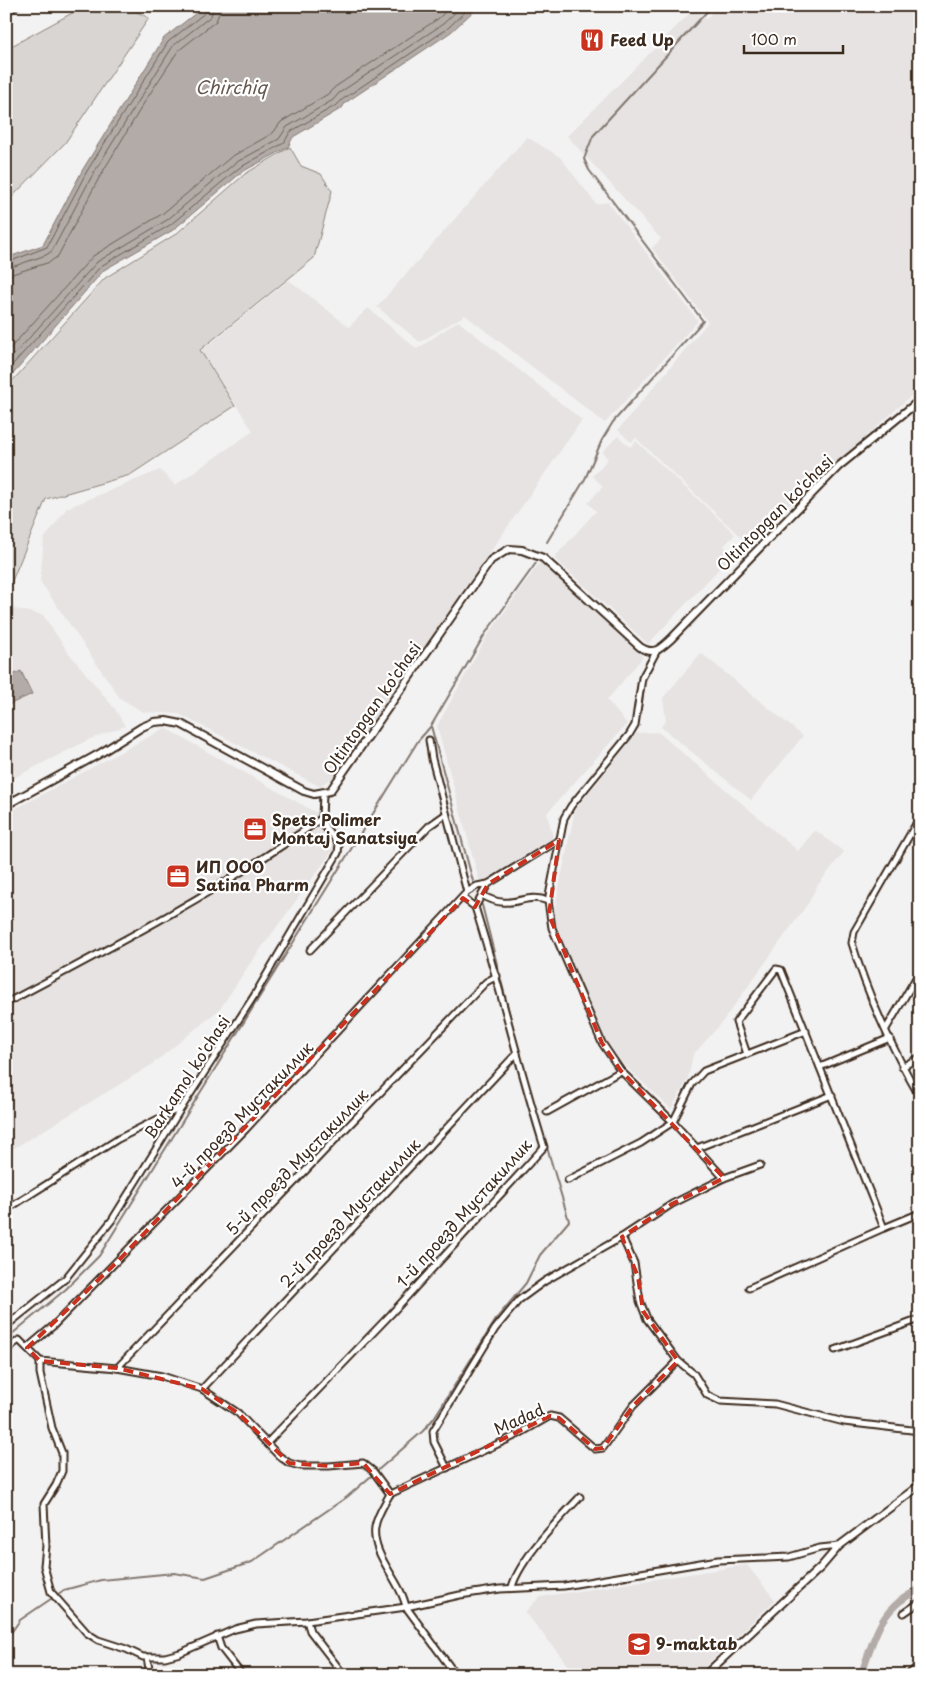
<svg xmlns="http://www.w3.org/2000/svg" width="926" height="1681" font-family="'Playpen Sans',sans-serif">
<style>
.built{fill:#e6e3e2}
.green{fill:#d8d5d2;stroke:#8a8078}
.water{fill:#b2aba7;stroke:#827770}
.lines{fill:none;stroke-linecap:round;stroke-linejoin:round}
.shore{stroke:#6b5e55;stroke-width:1}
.stream{stroke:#827770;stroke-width:2}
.canal{stroke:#b2aba7;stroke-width:7}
.minor-casing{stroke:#3b2a1e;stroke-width:9}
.tertiary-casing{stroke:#3b2a1e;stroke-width:10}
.minor{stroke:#fff;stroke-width:5}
.tertiary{stroke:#fff;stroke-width:6}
.marked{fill:none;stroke:#c8321e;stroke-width:4;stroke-dasharray:10 6;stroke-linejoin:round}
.labels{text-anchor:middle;stroke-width:4.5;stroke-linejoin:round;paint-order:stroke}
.poi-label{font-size:16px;font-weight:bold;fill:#3b2a1e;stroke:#fff;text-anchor:start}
.street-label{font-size:16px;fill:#3b2a1e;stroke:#fff}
.water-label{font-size:18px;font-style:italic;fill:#65574e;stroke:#fff}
</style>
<rect width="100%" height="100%" fill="#f3f2f2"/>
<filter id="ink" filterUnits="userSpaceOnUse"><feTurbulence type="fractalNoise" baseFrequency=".02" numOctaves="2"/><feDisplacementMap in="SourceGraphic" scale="10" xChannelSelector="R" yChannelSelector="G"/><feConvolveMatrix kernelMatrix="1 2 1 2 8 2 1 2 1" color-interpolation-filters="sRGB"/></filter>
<g filter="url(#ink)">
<!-- built -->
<g class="built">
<path d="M718,6h202v382l-173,155 -111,-105 -5,4 -13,-12 90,-108 -56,-74 9,-9 -94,-103 128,-128 11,11z"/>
<path d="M527,137l33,20 36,47 12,-2 90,119 -93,102 -140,-108 -45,27 -43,-35z"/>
<path d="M289,280l60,47 19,-19 49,41 41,-28 124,99 -249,358 -14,8 -140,-72 -36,-2 -23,-14 -80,-117 4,-42 23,-31 93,-38 15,15 78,-54 -52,-80z"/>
<path d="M618,436l12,11 6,-6 99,93 -11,12 8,9 -84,89 -94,-86 42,-47 -8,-8 15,-17 -11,-10 16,-17 -6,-7z"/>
<path d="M540,562l103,95 -36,43 20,24 -80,89 6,25 -73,45 -43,-157 49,-88z"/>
<path d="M11,608l32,7 25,37 47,57 10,17 -35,13 -84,43v-172z"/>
<path d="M701,653l102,83 -52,64 -90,-73 5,-7 -3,-22z"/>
<path d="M165,728l159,89 20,18 -95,130 -29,44 -70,57 -144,87v-339z"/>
<path d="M658,732l140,119 17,-21 29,22 -27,34 -8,16 -89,123 -27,30 -5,24 -17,30 -50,-47 -22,-31 -46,-114 22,-107 62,-77z"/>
<path d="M747,1565l28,35 -79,75h-120l-51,-63 15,-15z"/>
</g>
<!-- green -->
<g class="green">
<path d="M85,6h40l24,12 -84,125 -59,60v-154z"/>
<path d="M290,147l11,19 20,8 11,17 -18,67 -114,92 35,56 -105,69 -84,24 -37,89 -3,1v-201l99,-110 71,-44 69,-60z"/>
</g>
<!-- water -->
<g class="water">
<path d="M205,6h274l-28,26 -106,71 -3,5 -49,29 -5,10 -46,25 -69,58 -69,40 -90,103 -8,5v-120l37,-13 40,-76 81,-131z"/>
<path d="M21,671l11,23 -26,12v-28z"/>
</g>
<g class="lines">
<!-- shore -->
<g class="shore">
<path d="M6,263l41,-16 40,-76 81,-129 38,-30 2,-6"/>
<path d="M6,269l40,-14 6,-4 41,-77 80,-128 38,-30 3,-10"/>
<path d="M6,276l44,-14 8,-6 41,-78 48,-80 31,-47 38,-30 6,-15"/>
<path d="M6,353l87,-97 69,-42 69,-57 42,-24 8,-11 47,-28 7,-7 104,-69 12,-12"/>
<path d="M6,364l91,-102 70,-42 68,-57 44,-24 8,-12 46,-27 6,-7 104,-69 19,-18"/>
<path d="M6,372l95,-106 69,-41 69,-57 45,-25 6,-11 48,-28 5,-5 104,-70 24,-23"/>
</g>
<!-- stream -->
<g class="stream">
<path d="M547,542l38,-63 17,-39 11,-18 90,-101 -114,-151 -5,-11 9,-23 119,-130"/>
<path d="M431,726l43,159"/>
<path d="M6,1339l60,-50 33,-33 319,-515 13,-15 54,-92 51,-71"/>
<path d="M6,1646l2,-9 12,-17 44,-30 37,-10 73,-7 31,5 47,-16 95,-65 76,-66 11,-13 63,-100 29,-35 14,-28 29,-34 -45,-150 -42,-166"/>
</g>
<!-- canal -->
<path class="canal" d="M861,1675c14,-39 18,-67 59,-86"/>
<!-- minor casing -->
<g class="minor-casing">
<g id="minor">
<path d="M6,12l10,-6"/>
<path d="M656,652l-14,26 -7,47 -6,10 -58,71 -7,12 -16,83 4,27 50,115 19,28 52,51 51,56"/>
<path d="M429,740l3,19 35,133"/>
<path d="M920,817l-66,115 -2,11c15,51 41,108 68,154"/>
<path d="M482,895c30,18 42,-4 66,6"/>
<path d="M463,898l12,9"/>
<path d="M310,950l119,-124 17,-12"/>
<path d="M6,1003c108,-57 217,-114 316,-185l1,-24"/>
<path d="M886,1029l34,-58"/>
<path d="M747,1054l-11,-32 40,-53 5,1 103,258 -135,60"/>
<path d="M820,1067l70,-29"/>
<path d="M902,1067l18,-10"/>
<path d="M547,1112l74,-41"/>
<path d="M697,1148l135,-53"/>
<path d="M568,1180l73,-37 32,-21 19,-38 12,-13 102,-40"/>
<path d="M6,1210l112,-71 64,-32"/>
<path d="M884,1228l36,-15"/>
<path d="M622,1237l12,26 6,38 7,18 31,42 16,13 13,21 13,6 55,3 69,18 76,9"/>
<path d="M6,1326l59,-47 47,-59 70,-113 72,-111 84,-143 1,-9 -14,-17 -3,-9"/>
<path d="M27,1348l26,-22 193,-197 221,-237 10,-6 11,-2 71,-44"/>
<path d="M6,1350l13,-10 21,21 77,7 45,8 40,13 36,24 41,43 10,7 11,3h29l34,-3 10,8 17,23c-6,11 -13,21 -15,33 -4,29 26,53 31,80l50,68"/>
<path d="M835,1350l85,-31"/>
<path d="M40,1361v12l12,55 10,25v18l-6,14 -12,19 2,42 -2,20 7,26 36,41 11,7 28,9 17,8h22l15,-4 55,-24 21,-5 51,-3 99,-14 54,-12 40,-6 64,-3 154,-26 71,-3 31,-9 19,-2"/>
<path d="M117,1368l369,-386 11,-6"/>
<path d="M202,1389l315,-336"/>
<path d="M267,1443l124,-129 153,-167c-25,-80 -44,-161 -69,-240l13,-23"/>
<path d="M447,1468l-13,-26 -1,-11 62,-102 24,-29 26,-19 77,-44 50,-33 52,-26 36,-13"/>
<path d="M390,1494l127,-59 33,-19 9,2 36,31 8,-1 30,-42 45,-45"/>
<path d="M512,1587c8,-28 47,-68 68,-90"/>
<path d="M904,1613l16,-11"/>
<path d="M307,1621l3,10 34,44"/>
<path d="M217,1636l4,12 21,27"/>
<path d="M147,1657l3,18"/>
<path d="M908,1675l12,-11"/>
</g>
</g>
<!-- tertiary casing -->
<g class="tertiary-casing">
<g id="tertiary">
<path d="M6,805l93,-51 43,-27 12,-5 12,-1 15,3 123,67 10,3 16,-3 161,-231 18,-11 13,1 21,8 97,89c14,9 20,2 31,-8l168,-173 81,-66"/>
<path d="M705,1675l116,-108 18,-21 81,-61"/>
</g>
</g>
<!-- minor -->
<use href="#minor" class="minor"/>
<!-- tertiary -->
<use href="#tertiary" class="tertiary"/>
</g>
</g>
<!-- marked area -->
<path class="marked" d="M559,840l-10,75 53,128 19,28 103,107 -52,26 -50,33 16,40 5,34 35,50 -45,45 -30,42 -8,1 -36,-31 -9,-2 -160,78 -27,-31 -34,3 -40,-3 -51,-50 -36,-24 -85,-21 -77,-7 -13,-13 90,-86 346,-364 12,9 13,-23z"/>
<!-- icons -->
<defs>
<g id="restaurant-square" transform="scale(1.25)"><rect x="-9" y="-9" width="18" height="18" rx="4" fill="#c8321e" stroke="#fff"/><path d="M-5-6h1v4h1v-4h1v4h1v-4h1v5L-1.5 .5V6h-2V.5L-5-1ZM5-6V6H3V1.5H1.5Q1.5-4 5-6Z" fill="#fff"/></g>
<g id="office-square" transform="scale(1.25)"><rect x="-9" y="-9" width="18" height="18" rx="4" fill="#c8321e" stroke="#fff"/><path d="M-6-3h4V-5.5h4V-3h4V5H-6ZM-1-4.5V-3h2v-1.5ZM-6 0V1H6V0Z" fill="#fff"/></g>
<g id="school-square" transform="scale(1.25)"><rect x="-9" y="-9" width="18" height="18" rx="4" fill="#c8321e" stroke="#fff"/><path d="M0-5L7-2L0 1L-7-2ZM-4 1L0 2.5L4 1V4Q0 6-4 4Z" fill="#fff"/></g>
</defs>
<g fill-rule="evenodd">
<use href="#restaurant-square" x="592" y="40"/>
<use href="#office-square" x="255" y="829"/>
<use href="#office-square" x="178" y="876"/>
<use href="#school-square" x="639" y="1644"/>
</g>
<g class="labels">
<!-- poi labels -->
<g class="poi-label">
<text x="610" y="46">Feed Up</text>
<text x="272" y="826">Spets Polimer<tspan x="272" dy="18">Montaj Sanatsiya</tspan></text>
<text x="196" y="873">ИП ООО<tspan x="196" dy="18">Satina Pharm</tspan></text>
<text x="656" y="1650">9-maktab</text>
</g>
<!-- street labels -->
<g class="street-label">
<text transform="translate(775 513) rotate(-45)" y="6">Oltintopgan ko'chasi</text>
<text transform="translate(372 708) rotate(-55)" y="6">Oltintopgan ko'chasi</text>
<text transform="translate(187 1077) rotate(-57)" y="6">Barkamol ko'chasi</text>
<text transform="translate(242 1115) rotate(-46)" y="6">4-й проезд Мустакиллик</text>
<text transform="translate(297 1162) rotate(-46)" y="6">5-й проезд Мустакиллик</text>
<text transform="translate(350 1213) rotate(-47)" y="6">2-й проезд Мустакиллик</text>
<text transform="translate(464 1213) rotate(-48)" y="6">1-й проезд Мустакиллик</text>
<text transform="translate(519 1419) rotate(-24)" y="6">Madad</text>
</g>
<!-- water labels -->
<g class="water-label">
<text x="231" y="94">Chirchiq</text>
</g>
</g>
<!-- margin -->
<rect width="926" height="1681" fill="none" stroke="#fff" stroke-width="25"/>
<rect x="12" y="12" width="901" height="1656" fill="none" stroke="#3b2a1e" stroke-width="2" filter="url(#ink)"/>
<!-- scale -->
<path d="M744 45v8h99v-8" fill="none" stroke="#3b2a1e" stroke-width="2.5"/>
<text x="751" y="45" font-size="15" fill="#3b2a1e" stroke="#ffffff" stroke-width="4" paint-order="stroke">100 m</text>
</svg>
